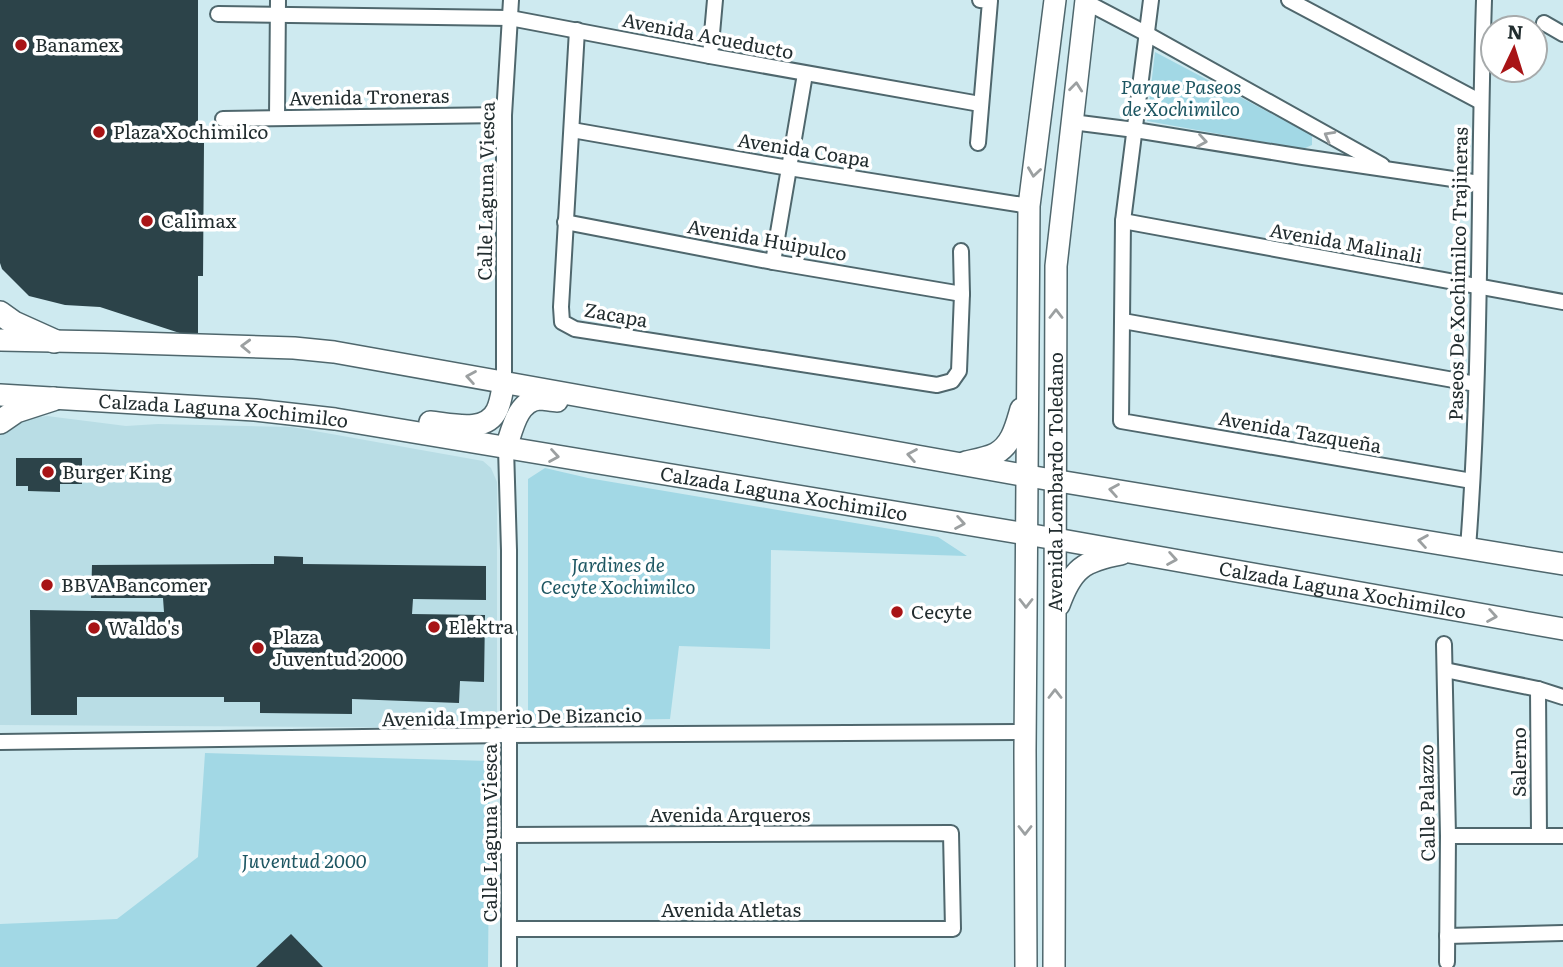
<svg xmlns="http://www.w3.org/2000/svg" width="1563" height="967" font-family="Literata,serif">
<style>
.built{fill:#b9dde5}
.green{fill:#a2d8e5}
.building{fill:#2c4349}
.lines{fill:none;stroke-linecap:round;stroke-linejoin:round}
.minor-casing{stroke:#4f676d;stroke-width:18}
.secondary-casing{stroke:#4f676d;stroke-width:24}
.primary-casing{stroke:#4f676d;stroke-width:26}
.minor{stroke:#fff;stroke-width:14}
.secondary{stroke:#fff;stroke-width:21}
.primary{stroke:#fff;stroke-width:23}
.oneway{stroke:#9ca0a1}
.poi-dot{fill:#a81416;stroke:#fff;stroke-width:2.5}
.labels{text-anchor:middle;stroke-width:7;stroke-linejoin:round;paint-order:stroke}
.street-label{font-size:19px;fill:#222d2f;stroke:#fff}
.poi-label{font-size:19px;fill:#222d2f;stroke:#fff;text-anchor:start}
.park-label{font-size:19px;font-style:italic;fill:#1d5662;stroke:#fff}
</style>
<rect width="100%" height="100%" fill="#ceeaf0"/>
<!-- built -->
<path class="built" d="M47,416l79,10 32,-2 134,3 191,34 8,7 6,14v246l-497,-3v-293l23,-13z"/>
<!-- green -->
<g class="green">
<path d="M1155,52l153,81 4,3v9l-9,4 -156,-28z"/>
<path d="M545,468l43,10 350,59 29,19 -196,-6 -1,99 -91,-3 -9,73 -142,2v-242z"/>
<path d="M205,753l285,8 -2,206h-488v-43l117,-5 81,-62z"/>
</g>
<!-- building -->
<g class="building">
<path d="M0,0h198v143h6l-1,133h-5v63l-98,-32 -35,-2 -36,-9 -27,-27 -2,-6z"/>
<path d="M16,458h66v26h-22v8l-32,-1v-5h-12z"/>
<path d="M274,556l29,1v7l183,2v34l-73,-1 -1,15 73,1 -1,67 -24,-1 -1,22 -107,-4v15l-92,-1v-11h-36v-5h-147v18h-46l-1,-105 134,2 -1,-14h-72l1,-33 182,-1z"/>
<path d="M291,934l32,33h-67z"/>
</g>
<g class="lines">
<!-- minor casing -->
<g class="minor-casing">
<g id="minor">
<path d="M1151,0l-28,221 -2,200 351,60"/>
<path d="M1289,0l192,102"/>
<path d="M1086,2l61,32 235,131"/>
<path d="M218,14l292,4 200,38 270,48"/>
<path d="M1544,23l19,11"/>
<path d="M577,30l-16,277 1,15 13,7 362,56 15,-4 7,-10 3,-77 -1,-43"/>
<path d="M710,56l5,-56"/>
<path d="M277,118l1,-118"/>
<path d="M223,119l281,-4"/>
<path d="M1072,122l63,8 168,27 177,26"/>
<path d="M572,130l217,38 240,38"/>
<path d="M978,143l12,-142 -10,-1"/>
<path d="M1123,221l440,81"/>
<path d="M565,222l208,40 189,32"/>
<path d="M773,262l32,-188"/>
<path d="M1123,321l353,63"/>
<path d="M504,382v-267l7,-115"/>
<path d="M506,448l3,102v417"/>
<path d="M1468,548c14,-182 10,-365 16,-548"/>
<path d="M1444,644l4,192 -1,126"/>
<path d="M1445,670l93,19 25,8"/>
<path d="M1538,689l1,146"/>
<path d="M0,742l509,-7 516,-3"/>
<path d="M509,835l442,-2 2,96h-444"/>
<path d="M1448,836h115"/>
<path d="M1447,936l116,-3"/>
</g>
</g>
<!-- secondary casing -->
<g class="secondary-casing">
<g id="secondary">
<path d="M0,340l104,2 190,6 40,4 694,124 535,88"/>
<path id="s1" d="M0,395l255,15 80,9 721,120 507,90"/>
<path d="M430,422c21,2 56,12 67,-12 4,-8 5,-19 7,-28"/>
<path d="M506,448c6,-17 11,-48 34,-49 5,0 12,2 17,2"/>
<path d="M966,462c9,-2 21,-4 29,-8 17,-9 21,-28 26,-45"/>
<path d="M1059,605c13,-36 24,-44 62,-51"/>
<path d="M1026,967l-1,-216 4,-545 26,-206"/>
<path id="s2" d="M1054,967l2,-701 30,-266"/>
</g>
</g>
<!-- primary casing -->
<g class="primary-casing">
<g id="primary">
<path d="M0,313l14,10 40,18"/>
<path d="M0,422l16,-11 37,-12"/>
</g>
</g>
<!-- minor -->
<use href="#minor" class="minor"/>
<!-- secondary -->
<use href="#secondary" class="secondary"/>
<!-- primary -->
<use href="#primary" class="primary"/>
</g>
<!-- one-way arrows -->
<defs><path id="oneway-chevron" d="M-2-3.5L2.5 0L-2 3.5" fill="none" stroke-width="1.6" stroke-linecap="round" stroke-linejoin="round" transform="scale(1.75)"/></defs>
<g class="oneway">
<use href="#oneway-chevron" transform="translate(1076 87) rotate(-84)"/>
<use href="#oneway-chevron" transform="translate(1329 136) rotate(-151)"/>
<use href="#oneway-chevron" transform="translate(1202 141) rotate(9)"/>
<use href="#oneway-chevron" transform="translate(1034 172) rotate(98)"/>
<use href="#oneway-chevron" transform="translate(1056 314) rotate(-90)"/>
<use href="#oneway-chevron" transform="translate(246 346) rotate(-178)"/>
<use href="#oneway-chevron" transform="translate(471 377) rotate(-170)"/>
<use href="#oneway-chevron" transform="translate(912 455) rotate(-170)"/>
<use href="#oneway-chevron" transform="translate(554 456) rotate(9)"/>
<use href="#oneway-chevron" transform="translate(1114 490) rotate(-170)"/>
<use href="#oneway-chevron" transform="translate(960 523) rotate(10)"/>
<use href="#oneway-chevron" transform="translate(1423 541) rotate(-171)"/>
<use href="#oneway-chevron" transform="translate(1172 559) rotate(10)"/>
<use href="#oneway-chevron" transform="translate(1026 603) rotate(90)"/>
<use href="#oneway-chevron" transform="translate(1492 616) rotate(10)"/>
<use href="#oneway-chevron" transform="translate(1055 694) rotate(-90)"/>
<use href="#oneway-chevron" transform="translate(1025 830) rotate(90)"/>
</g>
<!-- markers -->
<g class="poi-dot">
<circle cx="21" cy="45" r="7"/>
<circle cx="99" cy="132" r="7"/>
<circle cx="147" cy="221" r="7"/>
<circle cx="48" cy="472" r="7"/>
<circle cx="47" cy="585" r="7"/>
<circle cx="897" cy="612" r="7"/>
<circle cx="434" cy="627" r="7"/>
<circle cx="94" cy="628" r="7"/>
<circle cx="258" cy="648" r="7"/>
</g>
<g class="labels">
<!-- street labels -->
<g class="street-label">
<text transform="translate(708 36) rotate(11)" y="7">Avenida Acueducto</text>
<text transform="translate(369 97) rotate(-1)" y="7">Avenida Troneras</text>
<text transform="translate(804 150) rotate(9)" y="7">Avenida Coapa</text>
<text transform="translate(486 191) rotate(-89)" y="7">Calle Laguna Viesca</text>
<text transform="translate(767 240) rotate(10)" y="7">Avenida Huipulco</text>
<text transform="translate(1346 243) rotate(10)" y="7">Avenida Malinali</text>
<text transform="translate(1458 274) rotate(-89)" y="7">Paseos De Xochimilco Trajineras</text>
<text transform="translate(616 315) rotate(10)" y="7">Zacapa</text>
<text dy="7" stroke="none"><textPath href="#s1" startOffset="224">Calzada Laguna Xochimilco</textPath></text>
<text transform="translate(1300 432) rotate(10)" y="7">Avenida Tazqueña</text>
<text dy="7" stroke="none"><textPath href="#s2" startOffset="485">Avenida Lombardo Toledano</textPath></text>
<text dy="7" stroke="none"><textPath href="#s1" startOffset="791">Calzada Laguna Xochimilco</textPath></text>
<text dy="7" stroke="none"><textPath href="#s1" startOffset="1358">Calzada Laguna Xochimilco</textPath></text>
<text transform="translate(512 717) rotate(-1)" y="7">Avenida Imperio De Bizancio</text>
<text transform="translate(1519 762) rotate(-90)" y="7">Salerno</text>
<text transform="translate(1427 803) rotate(-91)" y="7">Calle Palazzo</text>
<text x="730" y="822">Avenida Arqueros</text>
<text transform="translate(490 833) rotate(-90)" y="7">Calle Laguna Viesca</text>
<text x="731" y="917">Avenida Atletas</text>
</g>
<!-- poi labels -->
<g class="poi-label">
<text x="35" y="52">Banamex</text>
<text x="113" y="139">Plaza Xochimilco</text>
<text x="161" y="228">Calimax</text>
<text x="62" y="479">Burger King</text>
<text x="61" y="592">BBVA Bancomer</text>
<text x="911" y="619">Cecyte</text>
<text x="448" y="634">Elektra</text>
<text x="108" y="635">Waldo's</text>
<text x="272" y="644">Plaza<tspan x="272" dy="22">Juventud 2000</tspan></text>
</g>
<!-- park labels -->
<g class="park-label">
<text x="1181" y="94">Parque Paseos<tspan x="1181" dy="22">de Xochimilco</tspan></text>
<text x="618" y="572">Jardines de<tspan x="618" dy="22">Cecyte Xochimilco</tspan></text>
<text x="304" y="868">Juventud 2000</text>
</g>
</g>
<!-- north arrow -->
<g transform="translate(1514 49) rotate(4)"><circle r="33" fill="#ffffff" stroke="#a7abac" stroke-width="2"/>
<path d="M0-5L12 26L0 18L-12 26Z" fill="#a81416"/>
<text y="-10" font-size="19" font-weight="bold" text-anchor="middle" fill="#222d2f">N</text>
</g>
</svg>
